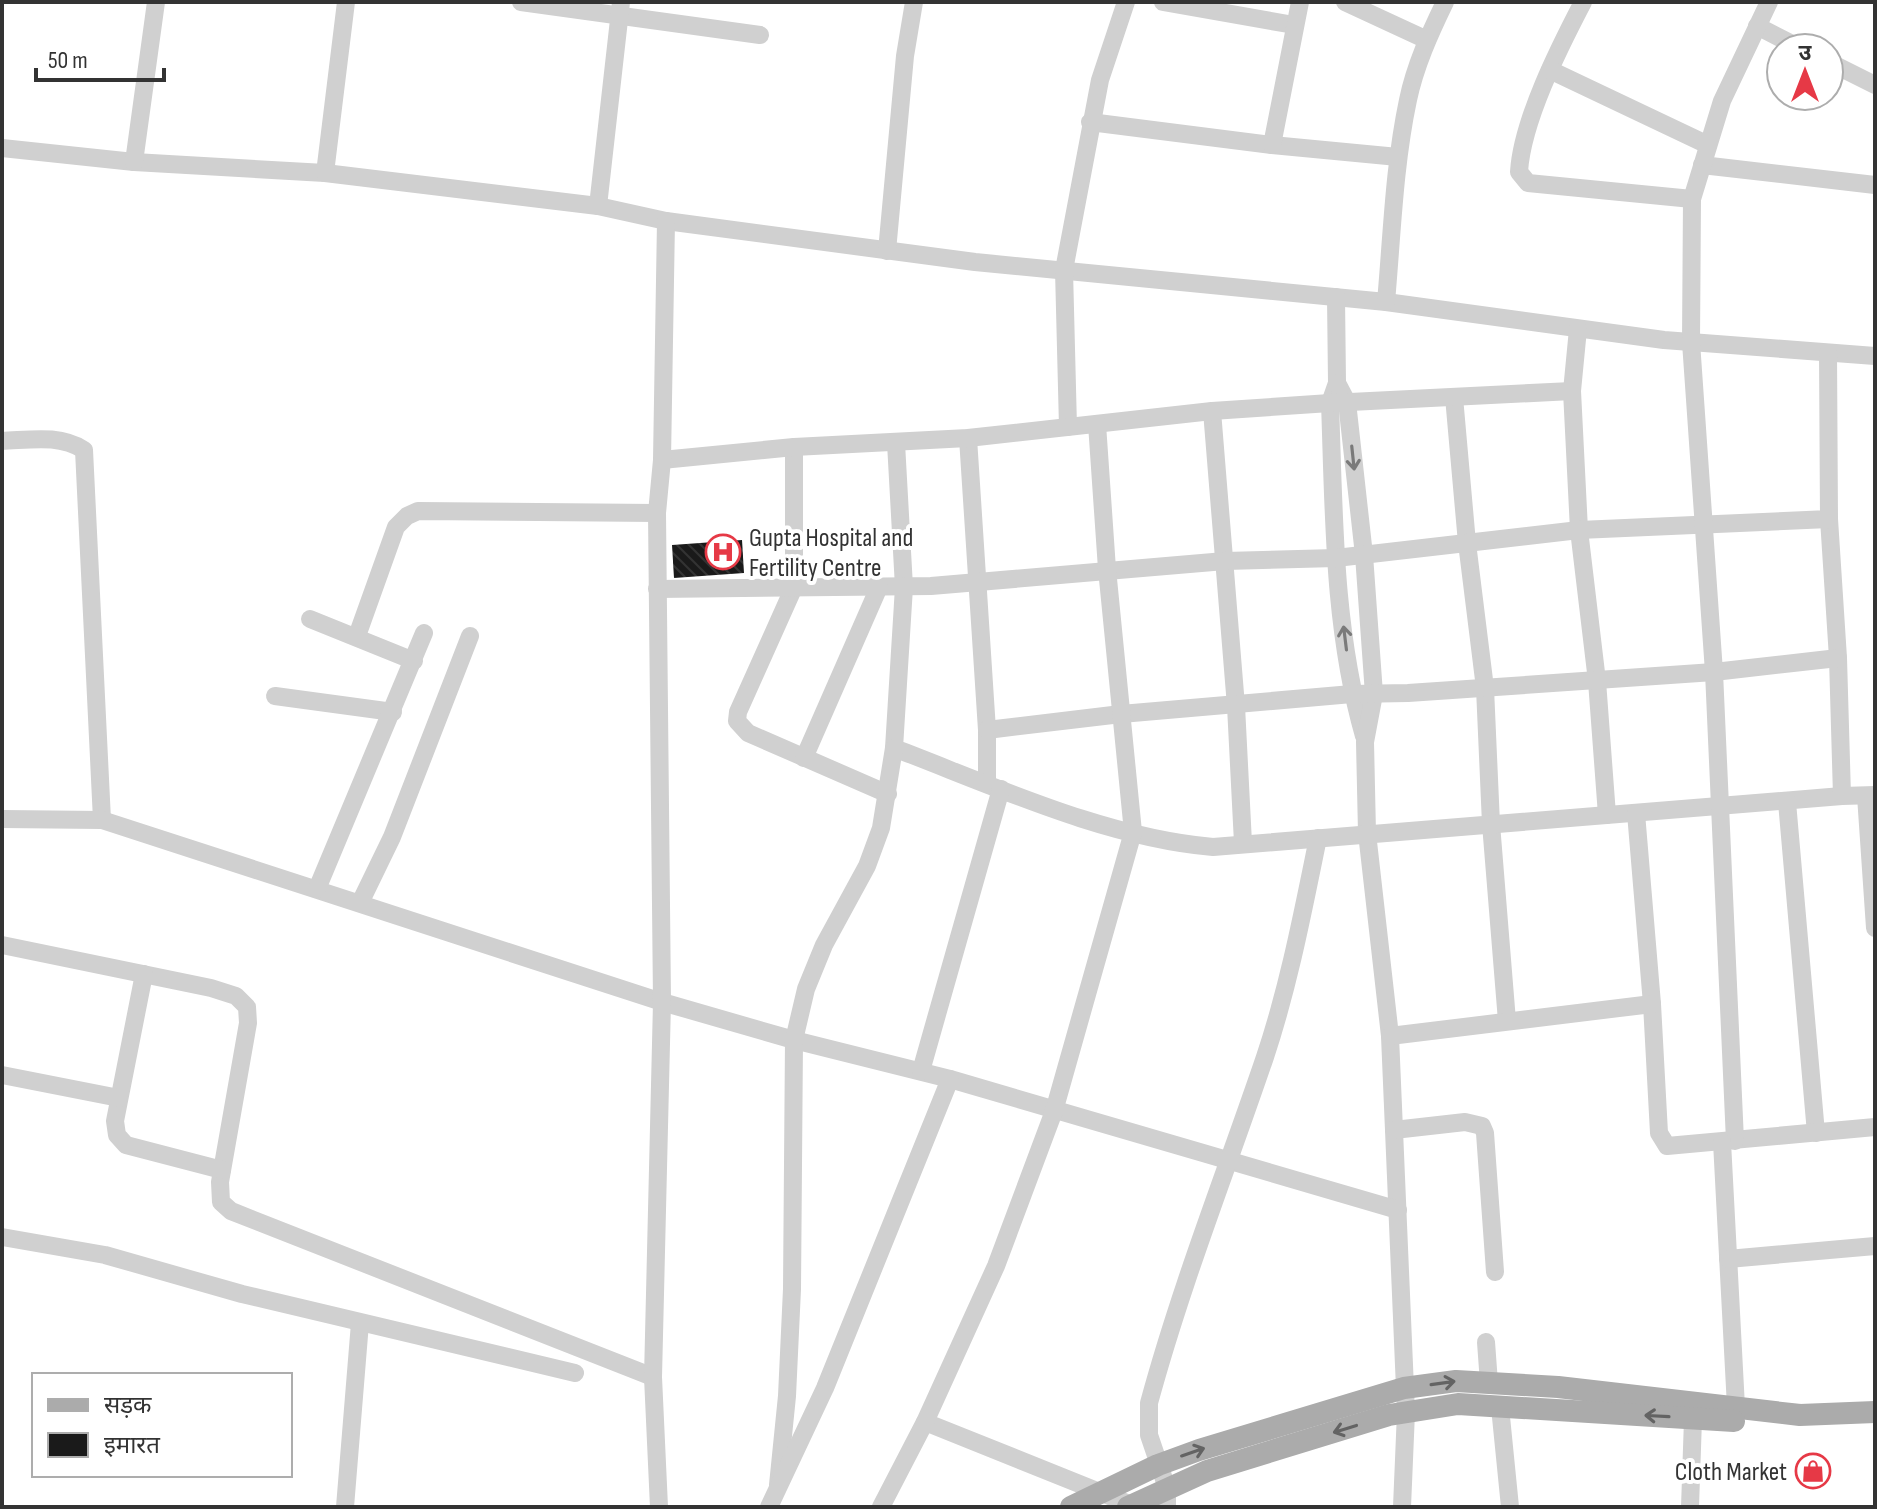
<svg xmlns="http://www.w3.org/2000/svg" width="1877" height="1509" font-family="'Sofia Sans Condensed','Noto Sans Devanagari',sans-serif">
<style>
.building{fill:url(#building-back-hatch)}
.lines{fill:none;stroke-linecap:round;stroke-linejoin:round}
.minor{stroke:#d0d0d0;stroke-width:18}
.major{stroke:#ababab;stroke-width:22}
.oneway{stroke:#7a7a7a}
.oneway2{stroke:#636363}
.labels{text-anchor:middle;stroke-width:8;stroke-linejoin:round;paint-order:stroke}
.poi-label{font-size:26px;fill:#333;stroke:#fff;text-anchor:start}
</style>
<defs>
<pattern id="building-back-hatch" width="6" height="6" patternUnits="userSpaceOnUse" patternTransform="scale(2)"><rect width="6" height="6" fill="#1a1a1a"/><path d="M-1 5l2 2M0 0l6 6M5-1l2 2" fill="none" stroke="#333"/></pattern>
</defs>
<rect width="100%" height="100%" fill="#fff"/>
<!-- building -->
<path class="building" d="M742,540l2,33 -70,5 -2,-33z"/>
<g class="lines">
<!-- minor -->
<g class="minor">
<path d="M521,2l239,33"/>
<path d="M1163,2l131,23"/>
<path d="M1345,2l82,38"/>
<path d="M1583,2c-24,46 -61,119 -64,170l9,11 164,16"/>
<path d="M1757,26l43,22"/>
<path d="M1829,62l46,23"/>
<path d="M1550,70l158,75"/>
<path d="M1090,122l182,23 126,12"/>
<path d="M1272,145l28,-143"/>
<path d="M2,148l132,14 191,11 273,33 68,15 309,41 411,40 278,38 211,16"/>
<path d="M134,162l22,-160"/>
<path d="M1702,165l173,20"/>
<path d="M325,173l21,-171"/>
<path d="M598,206l23,-204"/>
<path d="M887,251l18,-195 9,-54"/>
<path d="M1336,297l1,86 -7,20c4,110 3,225 34,333"/>
<path d="M1386,302c6,-67 8,-136 22,-202 7,-34 22,-67 37,-98"/>
<path d="M1578,329l-6,62 7,139 18,151 10,134"/>
<path d="M1337,383l10,19 17,153 10,139 -9,48 2,91 23,203 16,376 -4,95"/>
<path d="M1454,397l13,146 18,145 6,136 16,197"/>
<path d="M1212,411l24,295 7,137"/>
<path d="M1068,427l-4,-157 36,-190 26,-78"/>
<path d="M968,438l19,292v53"/>
<path d="M2,441c28,-1 57,-7 82,9l18,370"/>
<path d="M896,443l8,144 -10,161c100,38 212,90 319,99l629,-51"/>
<path d="M794,447v140l-56,125 -1,9 11,12 140,61"/>
<path d="M662,460l132,-13 174,-9 244,-27 118,-8 242,-12"/>
<path d="M1829,519l9,139 4,138 33,-1"/>
<path d="M657,589l274,-3 294,-25 111,-3 243,-28 250,-11 -1,-166"/>
<path d="M310,619l104,42"/>
<path d="M357,636l39,-109 11,-11 11,-5 239,2"/>
<path d="M275,696l118,16"/>
<path d="M987,730l134,-16 231,-20 56,-1 306,-21 124,-14"/>
<path d="M804,758l75,-171"/>
<path d="M1866,796l9,132"/>
<path d="M1787,802l29,331"/>
<path d="M1636,813l16,191 7,129 8,13 208,-19"/>
<path d="M2,819l100,1 560,182 132,38 156,39 448,131"/>
<path d="M317,889l107,-256"/>
<path d="M360,903l32,-66 78,-201"/>
<path d="M2,945l209,43 25,8 11,11 1,16 -28,159 1,20 10,9 422,166"/>
<path d="M144,974l-29,147 2,14 9,10 96,25"/>
<path d="M1390,1036l262,-32"/>
<path d="M921,1071l80,-282"/>
<path d="M2,1075l117,23"/>
<path d="M1394,1130l71,-8 17,4 3,7 10,139"/>
<path d="M1735,1141l-21,-469 -23,-330 1,-143 30,-98 47,-99"/>
<path d="M1722,1142l14,265"/>
<path d="M2,1237l103,18 137,39 333,79"/>
<path d="M1728,1259l147,-13"/>
<path d="M1486,1342l3,41"/>
<path d="M1500,1407l10,100"/>
<path d="M925,1422l207,83"/>
<path d="M778,1485l9,-89 5,-107 2,-249 12,-51 18,-44 43,-79 14,-38 13,-80"/>
<path d="M345,1507l15,-184"/>
<path d="M659,1507l-6,-130 9,-375 -5,-489 5,-53 4,-239"/>
<path d="M769,1507l56,-119 125,-309"/>
<path d="M881,1507l44,-85 71,-156 58,-155 79,-279 -26,-263 -10,-145"/>
<path d="M1167,1507v-19l-18,-53v-32c32,-118 77,-231 116,-346 24,-72 38,-146 53,-219"/>
<path d="M1690,1507l3,-88"/>
</g>
<!-- major -->
<g class="major">
<path d="M1071,1507l87,-42 41,-15 205,-62 52,-7 102,6 242,28 75,-3"/>
<path d="M1128,1507l79,-36 182,-56 69,-11 276,17"/>
</g>
</g>
<!-- one-way arrows -->
<defs><path id="oneway-shaft" d="M-6 0H5M1.5-3L5.5 0L1.5 3" fill="none" stroke-width="1.6" stroke-linecap="round" stroke-linejoin="round" transform="scale(2)"/></defs>
<g class="oneway">
<use href="#oneway-shaft" transform="translate(1353 458) rotate(84)"/>
<use href="#oneway-shaft" transform="translate(1345 638) rotate(-97)"/>
</g>
<g class="oneway2">
<use href="#oneway-shaft" transform="translate(1443 1383) rotate(-8)"/>
<use href="#oneway-shaft" transform="translate(1657 1416) rotate(-177)"/>
<use href="#oneway-shaft" transform="translate(1345 1429) rotate(163)"/>
<use href="#oneway-shaft" transform="translate(1193 1452) rotate(-19)"/>
</g>
<!-- icons -->
<defs>
<g id="hospital-ring" transform="scale(1.8)"><circle r="9.5" fill="#fff" stroke="#e63946" stroke-width="1.5"/><path d="M-5-5h3v3.5h4V-5h3V5h-3V1.5h-4V5h-3Z" fill="#e63946"/></g>
<g id="shop-ring" transform="scale(1.8)"><circle r="9.5" fill="#fff" stroke="#e63946" stroke-width="1.5"/><path d="M-5-2.5h2.3a2.7 3.5 0 0 1 5.4 0H5L5.5 6h-11ZM-1.5-2.5h3a1.5 2.3 0 0 0-3 0Z" fill="#e63946"/></g>
</defs>
<g fill-rule="evenodd">
<use href="#hospital-ring" x="723" y="552"/>
<use href="#shop-ring" x="1813" y="1471"/>
</g>
<g class="labels">
<!-- poi labels -->
<g class="poi-label">
<text x="749" y="546">Gupta Hospital and<tspan x="749" dy="30">Fertility Centre</tspan></text>
<text x="1787" y="1480" text-anchor="end">Cloth Market</text>
</g>
</g>
<!-- border -->
<rect width="1877" height="1509" fill="none" stroke="#333333" stroke-width="8"/>
<!-- legend -->
<rect x="32" y="1373" width="260" height="104" fill="#ffffff" stroke="#adadad" stroke-width="2"/>
<rect x="48" y="1399" width="40" height="12" fill="#ababab" stroke="#adadad" stroke-width="2"/>
<text x="104" y="1413" font-size="24" fill="#333333">सड़क</text>
<rect x="48" y="1433" width="40" height="24" fill="#1a1a1a" stroke="#adadad" stroke-width="2"/>
<text x="104" y="1453" font-size="24" fill="#333333">इमारत</text>
<!-- north arrow -->
<g transform="translate(1805 72)"><circle r="38" fill="#ffffff" stroke="#adadad" stroke-width="2"/>
<path d="M0-6L14 30L0 20L-14 30Z" fill="#e63946"/>
<text y="-12" font-size="22" font-weight="bold" text-anchor="middle" fill="#333333">उ</text>
</g>
<!-- scale -->
<path d="M36 68v12h128v-12" fill="none" stroke="#333333" stroke-width="4"/>
<text x="48" y="68" font-size="24" fill="#333333" stroke="#ffffff" stroke-width="6" paint-order="stroke">50 m</text>
</svg>
